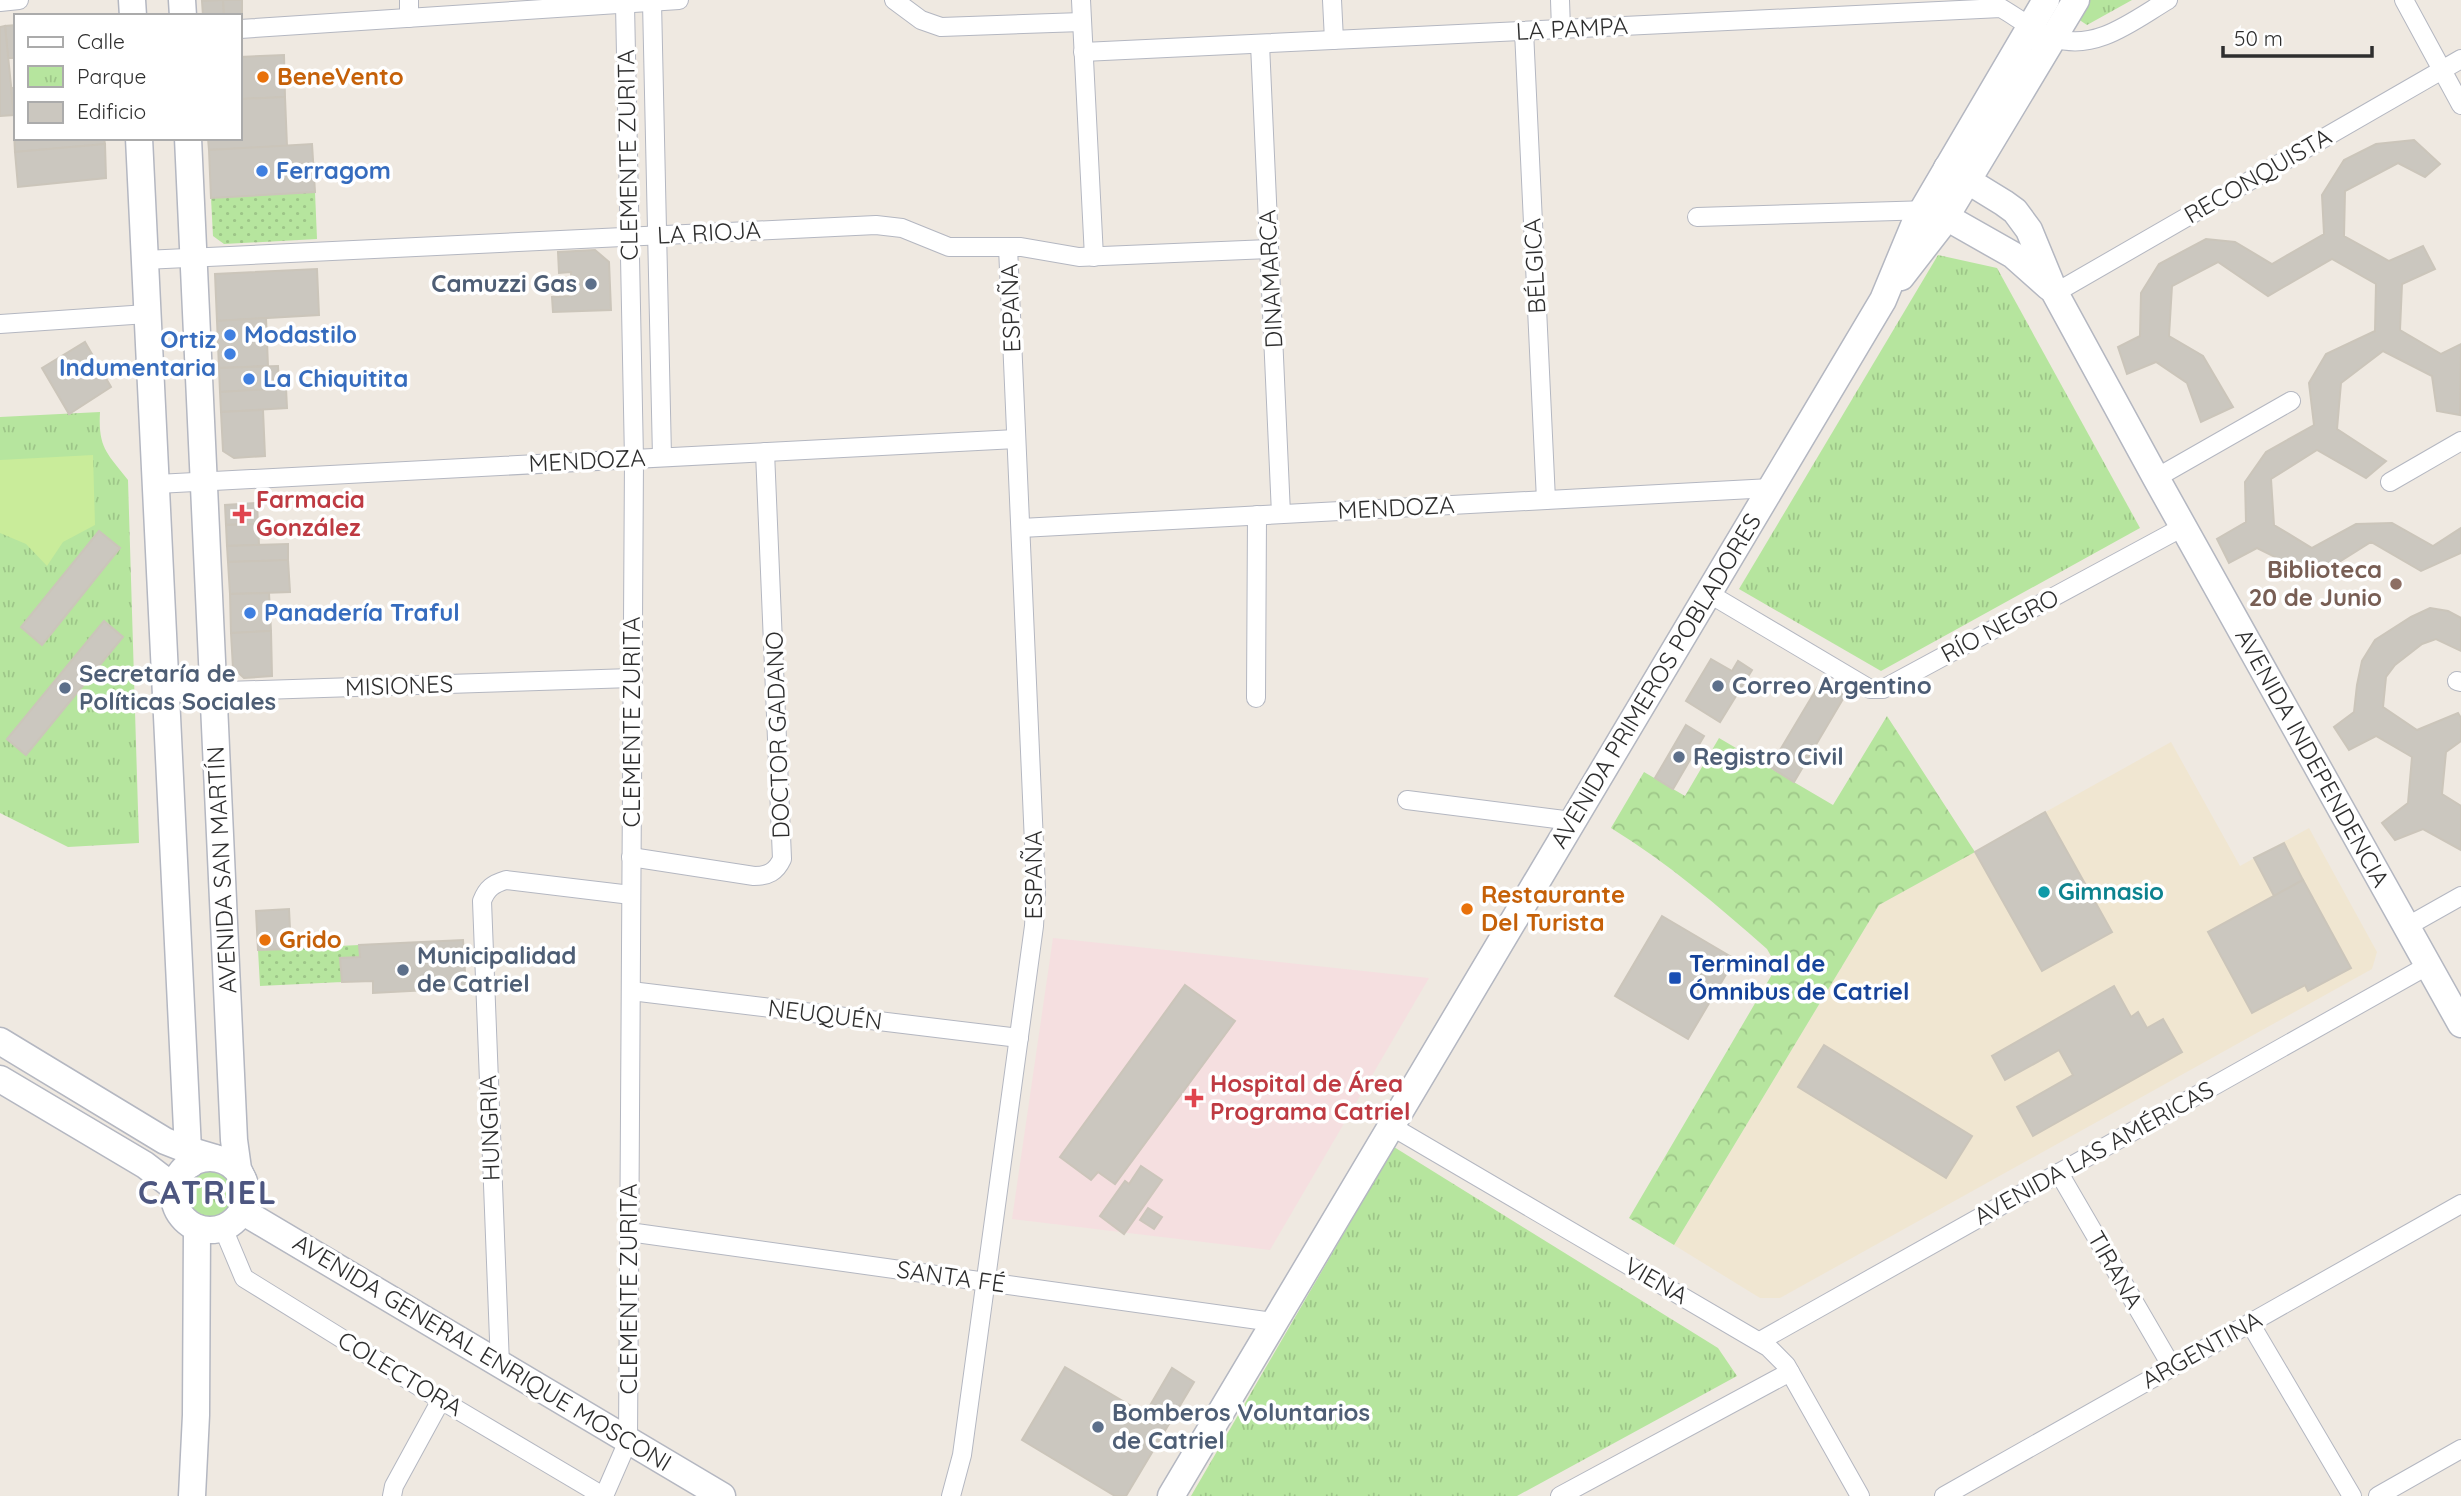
<svg xmlns="http://www.w3.org/2000/svg" width="2461" height="1496" font-family="Quicksand,sans-serif">
<style>
.education{fill:#f0e6d1}
.medical{fill:#f5dfe0}
.grass{fill:url(#grass-dots)}
.forest{fill:url(#forest-crowns)}
.park{fill:url(#park-tufts)}
.pitch{fill:#c9ec9a}
.building{fill:#cbc7bf;stroke:#cbc5ba;stroke-width:2}
.lines{fill:none;stroke-linecap:round;stroke-linejoin:round}
.street-casing{stroke:#b4b7c1;stroke-width:20}
.secondary-casing{stroke:#b4b7c1;stroke-width:29}
.street{stroke:#fff;stroke-width:18}
.secondary{stroke:#fff;stroke-width:26}
.food-dot{fill:#e8710a;stroke:#fff;stroke-width:2.5}
.shop-dot{fill:#3f7fe0;stroke:#fff;stroke-width:2.5}
.service-dot{fill:#5c6f8a;stroke:#fff;stroke-width:2.5}
.health-dot{fill:#e0444e;stroke:#fff;stroke-width:2.5}
.education-dot{fill:#8d6e63;stroke:#fff;stroke-width:2.5}
.culture-dot{fill:#0f9aa8;stroke:#fff;stroke-width:2.5}
.transit-dot{fill:#1a4fb4;stroke:#fff;stroke-width:2.5}
.labels{text-anchor:middle;stroke-width:7;stroke-linejoin:round;paint-order:stroke}
.street-label{font-size:24px;fill:#2e2e2e;stroke:#fff}
.food-label{font-size:24px;font-weight:bold;fill:#c56008;stroke:#fff;text-anchor:start}
.shop-label{font-size:24px;font-weight:bold;fill:#366cbe;stroke:#fff;text-anchor:start}
.service-label{font-size:24px;font-weight:bold;fill:#4e5e75;stroke:#fff;text-anchor:start}
.health-label{font-size:24px;font-weight:bold;fill:#be3a42;stroke:#fff;text-anchor:start}
.education-label{font-size:24px;font-weight:bold;fill:#785e54;stroke:#fff;text-anchor:end}
.culture-label{font-size:24px;font-weight:bold;fill:#0d838f;stroke:#fff;text-anchor:start}
.transit-label{font-size:24px;font-weight:bold;fill:#164399;stroke:#fff;text-anchor:start}
.district-label{font-size:32px;font-weight:bold;letter-spacing:2px;fill:#4d5680;stroke:#fff}
</style>
<defs>
<pattern id="grass-dots" width="8" height="8" patternUnits="userSpaceOnUse" patternTransform="scale(1.75)"><rect width="8" height="8" fill="#b6e59e"/><path d="M2 2h.1M6 6h.1" fill="none" stroke="#9dc588" stroke-width="1.8" stroke-linecap="round"/></pattern>
<pattern id="forest-crowns" width="20" height="18" patternUnits="userSpaceOnUse" patternTransform="scale(1.75)"><rect width="20" height="18" fill="#b6e59e"/><path d="M2 6a3 3 0 1 1 6 0M12 15a3 3 0 1 1 6 0" fill="none" stroke="#9dc588"/></pattern>
<pattern id="park-tufts" width="24" height="20" patternUnits="userSpaceOnUse" patternTransform="scale(1.75)"><rect width="24" height="20" fill="#b6e59e"/><path d="M3 7l-1-3M5 7V3M7 7l1-3M15 17l-1-3M17 17v-4M19 17l1-3" fill="none" stroke="#9dc588"/></pattern>
</defs>
<rect width="100%" height="100%" fill="#efe9e1"/>
<!-- education -->
<path class="education" d="M2171,742l69,124 69,-38 68,124 -5,17 -592,329h-20l-86,-53 205,-340z"/>
<!-- medical -->
<path class="medical" d="M1053,938l376,40 -159,272 -258,-31z"/>
<!-- grass -->
<g class="grass">
<path d="M315,192l2,47 -93,5 -11,-8 -2,-38z"/>
<path d="M359,945l1,12 -19,2 1,23 -82,4 -2,-36z"/>
</g>
<!-- forest -->
<path class="forest" d="M1887,716l88,136 -96,53 -205,340 -45,-27 145,-247 1,-8 -8,-14c-50,-44 -99,-86 -156,-121l33,-56 41,24 34,-58 114,67z"/>
<!-- park -->
<g class="park">
<path d="M2085,0h47l-45,25 -12,-8z"/>
<path d="M1938,255l59,13 143,260 -259,143 -142,-82z"/>
<path d="M100,412c-2,36 7,41 28,68l11,363 -71,4 -68,-34v-396z"/>
<path d="M1394,1147l324,201 19,28 -220,120h-326z"/>
<circle cx="210" cy="1193" r="25"/>
</g>
<!-- pitch -->
<path class="pitch" d="M93,455l2,70 -32,17 -16,24 -21,-22 -26,-11v-73z"/>
<!-- building -->
<g class="building">
<path d="M223,0l1,16h-21l-1,-15z"/>
<path d="M223,0h19v21h-2v-5h-16z"/>
<path d="M16,25v33h-8l-3,-32z"/>
<path d="M5,26l9,89 -14,1v-89z"/>
<path d="M284,55l1,42 -44,2 -1,-42z"/>
<path d="M11,88h5v27h-2z"/>
<path d="M285,97l2,49 -78,4 -1,-12h32v-39z"/>
<path d="M14,133l2,5h88l1,6 -90,8z"/>
<path d="M2414,140l26,24 -15,13 -27,-14 -53,28 -1,45 45,25 34,-15 12,23 -33,15 -2,46 41,24 20,-10 -1,71 -23,-4 -5,-35 -49,-25 -42,32 -4,46 49,32 -20,17 -49,-28 -46,29 3,46 38,23 44,-24 36,-1 41,23 28,-18v25l-40,18 -50,-29 -56,35 -58,-29 -28,15 -12,-24 29,-17 -1,-40 21,-30 48,-27 -5,-42 17,-29 49,-23 1,-47 -44,-25 -64,37 -50,-34 -46,24 -3,50 34,20 30,51 -32,15 -14,-39 -31,-21 -29,12 -9,-27 22,-11 1,-43 18,-29 47,-25 29,3 37,22 52,-30 -2,-39 22,-35 32,-16z"/>
<path d="M105,144l1,34 -88,9 -3,-35z"/>
<path d="M312,144l3,48 -104,6 -2,-48z"/>
<path d="M595,250l14,12 2,48 -58,2 -1,-15 20,-1 -1,-24 -12,1 -1,-21z"/>
<path d="M317,269l2,46 -102,6 -2,-47z"/>
<path d="M266,318l2,48 -49,2 -2,-47z"/>
<path d="M85,342l26,45 -42,27 -27,-46z"/>
<path d="M278,366l1,23 -59,3 -1,-24z"/>
<path d="M286,388l1,20 -66,4 -1,-20z"/>
<path d="M263,410l2,46 -31,2 -11,-7 -2,-39z"/>
<path d="M257,503l1,21 -32,1 -1,-20z"/>
<path d="M258,524l1,21 -32,1 -1,-21z"/>
<path d="M99,531l21,17 -78,97 -21,-18z"/>
<path d="M288,544v16l-60,2 -1,-16z"/>
<path d="M288,560l2,32 -60,2 -2,-32z"/>
<path d="M269,593l2,38 -40,2 -1,-39z"/>
<path d="M2430,608l18,3 13,7v33l-25,-12 -14,5 -27,21 -9,12 -3,30 34,23 41,-17 3,5v23l-15,11 -4,42 19,12v44l-38,-21 -28,11 -13,-17 26,-20 4,-46 -36,-21 -27,14 -15,-23 20,-15 3,-27 5,-24 13,-21 36,-23z"/>
<path d="M104,621l19,16 -97,118 -19,-16z"/>
<path d="M271,631l1,45 -28,2 -11,-10 -2,-35z"/>
<path d="M1711,659l21,12 6,-10 14,9 -32,52 -34,-21z"/>
<path d="M1823,678l24,14 -53,90 -24,-15z"/>
<path d="M1686,725l18,11 -31,53 -18,-11z"/>
<path d="M2045,812l67,120 -70,39 -67,-119z"/>
<path d="M2284,843l19,37 -29,16 -20,-38z"/>
<path d="M2303,880l48,88 -43,23 -3,-6 -53,28 -44,-81z"/>
<path d="M289,909l2,40 -33,1 -2,-39z"/>
<path d="M1662,916l73,43 -47,80 -73,-43z"/>
<path d="M463,940l3,48 -93,5v-12l-31,1 -2,-24 20,-1 -1,-12z"/>
<path d="M1185,985l50,36 -120,163 -17,-12 -7,8 -31,-23z"/>
<path d="M2114,986l17,31 7,-5 9,16 16,-9 19,33 -149,84 -16,-29 56,-32 -14,-25 -54,30 -13,-24z"/>
<path d="M1824,1045l148,91 -26,42 -148,-91z"/>
<path d="M1141,1166l21,14 -38,54 -24,-18 25,-35 4,3z"/>
<path d="M1148,1208l14,9 -8,12 -14,-9z"/>
<path d="M1065,1367l80,47 27,-46 22,14 -68,114h-11l-93,-56z"/>
</g>
<g class="lines">
<!-- street casing -->
<g class="street-casing">
<g id="street">
<path d="M409,0v18"/>
<path d="M894,0l27,20 20,7 141,-5"/>
<path d="M1081,0l13,257"/>
<path d="M1332,0l2,40"/>
<path d="M1560,0l1,29"/>
<path d="M2404,0l57,105"/>
<path d="M0,2l19,-2"/>
<path d="M652,2l10,455"/>
<path d="M240,29l439,-29"/>
<path d="M1524,31l22,469"/>
<path d="M1260,44l21,470"/>
<path d="M1083,52l918,-44c17,10 35,24 53,30 42,14 80,-18 114,-38"/>
<path d="M1697,217l233,-7"/>
<path d="M144,260l732,-35 26,3 47,19h72l58,10 190,-8"/>
<path d="M2055,293l406,-234"/>
<path d="M0,324l147,-10"/>
<path d="M2156,478l135,-77"/>
<path d="M2390,482l71,-41"/>
<path d="M157,484l859,-45"/>
<path d="M1021,528l750,-40"/>
<path d="M1708,593l162,96h13l300,-162"/>
<path d="M2457,681l4,1"/>
<path d="M166,693l466,-15"/>
<path d="M1256,698l1,-183"/>
<path d="M1407,800l165,21"/>
<path d="M631,857l123,19c14,0 22,-4 28,-17l-17,-407"/>
<path d="M2406,927l55,-31"/>
<path d="M631,991l388,47"/>
<path d="M1391,1126l377,221 18,18 74,131"/>
<path d="M2059,1173l113,194"/>
<path d="M223,1228l21,50 197,122 162,96"/>
<path d="M629,1232l644,90"/>
<path d="M2250,1323l102,173"/>
<path d="M1760,1341l667,-375"/>
<path d="M500,1365l-18,-464c5,-13 11,-17 24,-21l125,15"/>
<path d="M392,1496l2,-10 47,-86"/>
<path d="M604,1496l24,-55 6,-982 -9,-455"/>
<path d="M951,1496l11,-41 72,-529 2,-37 -28,-642"/>
<path d="M1560,1496l230,-124"/>
<path d="M1944,1496l517,-292"/>
<path d="M2378,1496l83,-47"/>
</g>
</g>
<!-- secondary casing -->
<g class="secondary-casing">
<g id="secondary">
<path d="M132,0l1,16"/>
<path d="M182,0l1,16"/>
<path d="M139,138l49,1012 3,14"/>
<path d="M188,138l46,1002 4,29 5,11"/>
<path d="M1947,168l57,35 11,8 14,19 26,63 101,185 305,546"/>
<path d="M1934,203l12,14 67,38 36,32"/>
<path d="M1901,277l38,-49 137,-228"/>
<path d="M0,1041l165,100 23,9 27,8"/>
<path d="M0,1079l145,86 30,23"/>
<circle cx="210" cy="1194" r="36"/>
<path d="M242,1211l480,285"/>
<path d="M192,1496l4,-81 1,-187"/>
<path d="M1171,1496l712,-1196 32,-77 131,-223"/>
</g>
</g>
<!-- street -->
<use href="#street" class="street"/>
<!-- secondary -->
<use href="#secondary" class="secondary"/>
</g>
<!-- markers -->
<g class="food-dot">
<circle cx="263" cy="77" r="7"/>
<circle cx="1467" cy="909" r="7"/>
<circle cx="265" cy="940" r="7"/>
</g>
<g class="shop-dot">
<circle cx="262" cy="171" r="7"/>
<circle cx="230" cy="335" r="7"/>
<circle cx="230" cy="354" r="7"/>
<circle cx="249" cy="379" r="7"/>
<circle cx="250" cy="613" r="7"/>
</g>
<g class="service-dot">
<circle cx="591" cy="284" r="7"/>
<circle cx="1718" cy="686" r="7"/>
<circle cx="65" cy="688" r="7"/>
<circle cx="1679" cy="757" r="7"/>
<circle cx="403" cy="970" r="7"/>
<circle cx="1098" cy="1427" r="7"/>
</g>
<g class="health-dot">
<path d="M238.5 503.5h7v7h7v7h-7v7h-7v-7h-7v-7h7z"/>
<path d="M1190.5 1087.5h7v7h7v7h-7v7h-7v-7h-7v-7h7z"/>
</g>
<circle class="education-dot" cx="2396" cy="584" r="7"/>
<circle class="culture-dot" cx="2044" cy="892" r="7"/>
<rect class="transit-dot" x="1668" y="971" width="14" height="14" rx="3.5"/>
<g class="labels">
<!-- street labels -->
<g class="street-label">
<text transform="translate(1572 29) rotate(-3)" y="8">LA PAMPA</text>
<text transform="translate(628 155) rotate(-91)" y="8">CLEMENTE ZURITA</text>
<text transform="translate(2258 176) rotate(-30)" y="8">RECONQUISTA</text>
<text transform="translate(709 233) rotate(-3)" y="8">LA RIOJA</text>
<text transform="translate(1535 266) rotate(-93)" y="8">BÉLGICA</text>
<text transform="translate(1271 279) rotate(-93)" y="8">DINAMARCA</text>
<text transform="translate(1011 308) rotate(-92)" y="8">ESPAÑA</text>
<text transform="translate(587 461) rotate(-3)" y="8">MENDOZA</text>
<text transform="translate(1396 508) rotate(-3)" y="8">MENDOZA</text>
<text transform="translate(2000 626) rotate(-28)" y="8">RÍO NEGRO</text>
<text transform="translate(1656 681) rotate(-59)" y="8">AVENIDA PRIMEROS POBLADORES</text>
<text transform="translate(399 686) rotate(-2)" y="8">MISIONES</text>
<text transform="translate(632 722) rotate(-90)" y="8">CLEMENTE ZURITA</text>
<text transform="translate(778 735) rotate(-92)" y="8">DOCTOR GADANO</text>
<text transform="translate(2312 758) rotate(61)" y="8">AVENIDA INDEPENDENCIA</text>
<text transform="translate(222 870) rotate(-93)" y="8">AVENIDA SAN MARTÍN</text>
<text transform="translate(1034 875) rotate(-90)" y="8">ESPAÑA</text>
<text transform="translate(825 1015) rotate(7)" y="8">NEUQUÉN</text>
<text transform="translate(490 1128) rotate(-92)" y="8">HUNGRIA</text>
<text transform="translate(2094 1153) rotate(-29)" y="8">AVENIDA LAS AMÉRICAS</text>
<text transform="translate(2115 1270) rotate(60)" y="8">TIRANA</text>
<text transform="translate(951 1277) rotate(8)" y="8">SANTA FÉ</text>
<text transform="translate(1656 1281) rotate(30)" y="8">VIENA</text>
<text transform="translate(629 1289) rotate(-90)" y="8">CLEMENTE ZURITA</text>
<text transform="translate(2202 1350) rotate(-29)" y="8">ARGENTINA</text>
<text transform="translate(482 1353) rotate(31)" y="8">AVENIDA GENERAL ENRIQUE MOSCONI</text>
<text transform="translate(400 1374) rotate(31)" y="8">COLECTORA</text>
</g>
<!-- food labels -->
<g class="food-label">
<text x="277" y="85">BeneVento</text>
<text x="1481" y="903">Restaurante<tspan x="1481" dy="28">Del Turista</tspan></text>
<text x="279" y="948">Grido</text>
</g>
<!-- shop labels -->
<g class="shop-label">
<text x="276" y="179">Ferragom</text>
<text x="244" y="343">Modastilo</text>
<text x="216" y="348" text-anchor="end">Ortiz<tspan x="216" dy="28">Indumentaria</tspan></text>
<text x="263" y="387">La Chiquitita</text>
<text x="264" y="621">Panadería Traful</text>
</g>
<!-- service labels -->
<g class="service-label">
<text x="577" y="292" text-anchor="end">Camuzzi Gas</text>
<text x="79" y="682">Secretaría de<tspan x="79" dy="28">Políticas Sociales</tspan></text>
<text x="1732" y="694">Correo Argentino</text>
<text x="1693" y="765">Registro Civil</text>
<text x="417" y="964">Municipalidad<tspan x="417" dy="28">de Catriel</tspan></text>
<text x="1112" y="1421">Bomberos Voluntarios<tspan x="1112" dy="28">de Catriel</tspan></text>
</g>
<!-- health labels -->
<g class="health-label">
<text x="256" y="508">Farmacia<tspan x="256" dy="28">González</tspan></text>
<text x="1210" y="1092">Hospital de Área<tspan x="1210" dy="28">Programa Catriel</tspan></text>
</g>
<!-- education labels -->
<g class="education-label">
<text x="2382" y="578">Biblioteca<tspan x="2382" dy="28">20 de Junio</tspan></text>
</g>
<!-- culture labels -->
<g class="culture-label">
<text x="2058" y="900">Gimnasio</text>
</g>
<!-- transit labels -->
<g class="transit-label">
<text x="1689" y="972">Terminal de<tspan x="1689" dy="28">Ómnibus de Catriel</tspan></text>
</g>
<!-- district labels -->
<g class="district-label">
<text x="208" y="1204">CATRIEL</text>
</g>
</g>
<!-- legend -->
<rect x="14" y="14" width="228" height="126" fill="#ffffff" stroke="#ababab" stroke-width="2"/>
<rect x="28" y="37" width="35" height="10" fill="#ffffff" stroke="#ababab" stroke-width="2"/>
<text x="77" y="49" font-size="21" fill="#2e2e2e">Calle</text>
<rect x="28" y="66" width="35" height="21" fill="url(#park-tufts)" stroke="#ababab" stroke-width="2"/>
<text x="77" y="84" font-size="21" fill="#2e2e2e">Parque</text>
<rect x="28" y="102" width="35" height="21" fill="#cbc7bf" stroke="#ababab" stroke-width="2"/>
<text x="77" y="119" font-size="21" fill="#2e2e2e">Edificio</text>
<!-- scale -->
<path d="M2223 46v10h149v-10" fill="none" stroke="#2e2e2e" stroke-width="3.5"/>
<text x="2234" y="46" font-size="21" fill="#2e2e2e" stroke="#ffffff" stroke-width="5" paint-order="stroke">50 m</text>
</svg>
